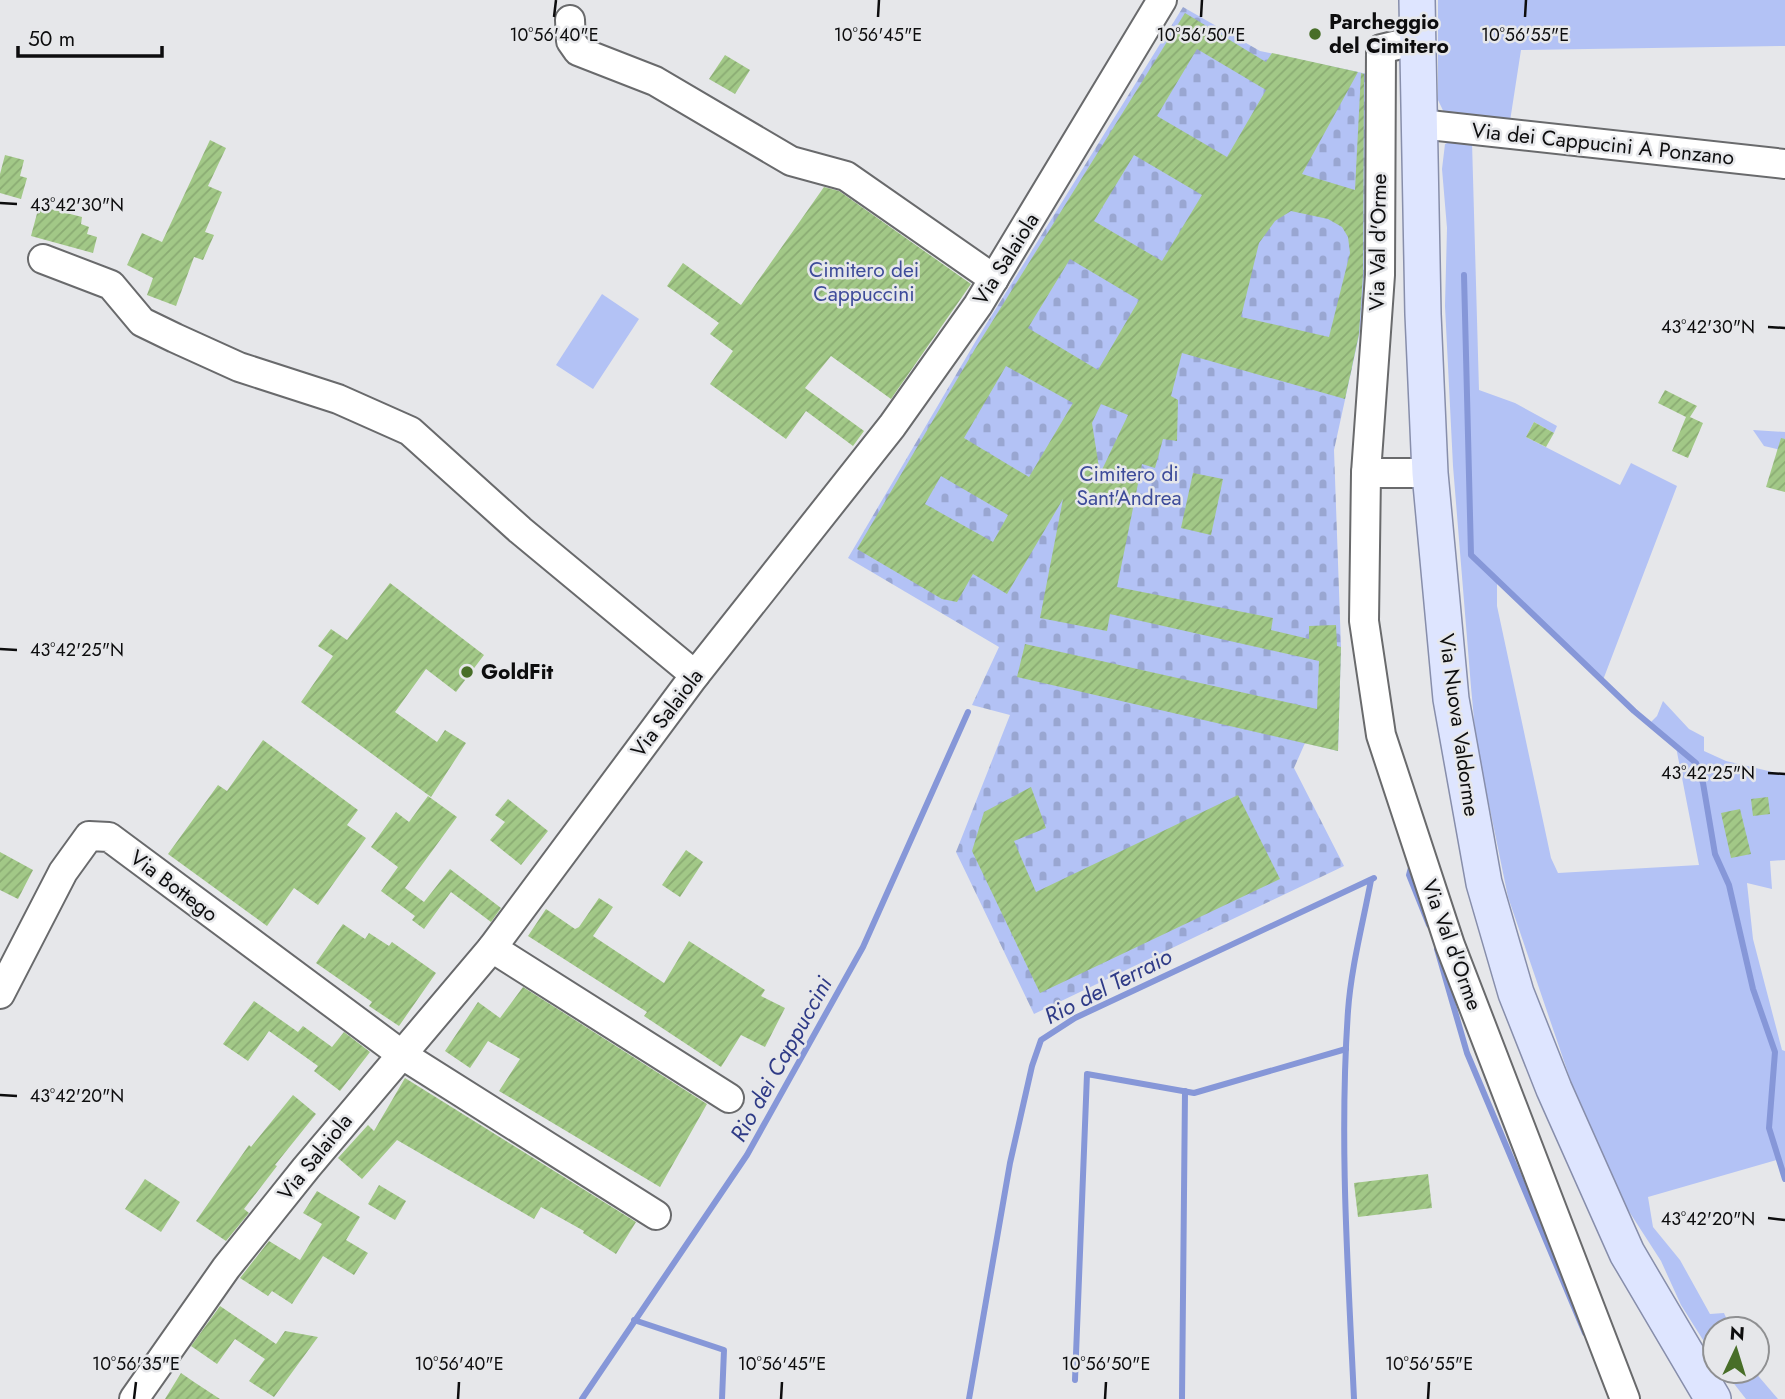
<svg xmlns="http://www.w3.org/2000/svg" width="1785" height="1399" font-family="Jost,sans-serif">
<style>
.green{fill:#b3c2f5}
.cemetery{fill:url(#cemetery-stones)}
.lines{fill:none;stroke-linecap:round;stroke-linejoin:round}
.stream{stroke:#8697d8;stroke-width:6}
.building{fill:url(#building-hatch);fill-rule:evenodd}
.minor-casing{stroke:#696a6c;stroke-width:32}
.major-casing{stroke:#878eab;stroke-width:38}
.minor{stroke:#fff;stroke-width:28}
.major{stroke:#dee5ff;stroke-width:35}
.ticks{fill:none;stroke:#0d0d0e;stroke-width:2.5}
.poi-dot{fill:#486e28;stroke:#e6e7ea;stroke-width:2.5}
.labels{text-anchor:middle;stroke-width:5;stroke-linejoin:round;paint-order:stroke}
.poi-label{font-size:21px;font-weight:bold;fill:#0d0d0e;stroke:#e6e7ea;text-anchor:start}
.street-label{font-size:21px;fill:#0d0d0e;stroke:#e6e7ea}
.park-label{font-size:21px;fill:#3e4c9a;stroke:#e6e7ea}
.water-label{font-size:23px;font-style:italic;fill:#2f3b87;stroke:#e6e7ea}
.ticks-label{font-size:18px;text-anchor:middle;fill:#0d0d0e;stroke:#e6e7ea;stroke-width:5;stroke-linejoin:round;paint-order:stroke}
</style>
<defs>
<pattern id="cemetery-stones" width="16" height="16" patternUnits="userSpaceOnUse" patternTransform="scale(1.75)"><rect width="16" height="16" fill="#b3c2f5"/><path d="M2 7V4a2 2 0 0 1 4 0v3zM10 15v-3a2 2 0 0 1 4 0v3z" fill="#99a6d1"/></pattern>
<pattern id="building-hatch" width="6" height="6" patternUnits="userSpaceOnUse" patternTransform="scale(1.75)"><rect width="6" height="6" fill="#a2c887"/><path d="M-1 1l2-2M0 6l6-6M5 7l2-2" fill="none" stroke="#8aab73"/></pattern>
</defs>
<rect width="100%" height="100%" fill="#e6e7ea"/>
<!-- green -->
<g class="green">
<path d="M1438,0h347v46l-264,4 -13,84 -59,-11 -11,-23z"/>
<path d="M1456,139l16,3 7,248 36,13 42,23 -3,7 -20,-11 -8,15 94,48 11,-22 46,23 -74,194 -106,-100v26l54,252 7,15 141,-8 -23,-118 -27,-23 8,-8 6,-15 26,28 15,8v14l22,10 59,14v85l-15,1 2,28 -25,-6 6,56 29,111 3,1v128l-5,-20 -132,38 5,30 27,33 30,54 14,-1 7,16h-16v30l-34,-54 -20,-44 -40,-62 -40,-88 -73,-214 -32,-156 -5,-54 -18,-221 -8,-160 2,-78 -5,-59 3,-25z"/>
<path d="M602,294l37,25 -46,70 -37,-24z"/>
<path d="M1753,430l32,2v19l-21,-5z"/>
<path d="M1724,1371h30l24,28h-32z"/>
</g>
<!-- cemetery -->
<path class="cemetery" d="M1183,7l77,44 117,25 -5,200 -38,174 7,197 -3,104 -33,-8 -11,25 50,98 -310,148 -78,-162 54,-137 -38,-10 27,-58 -151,-89 129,-219z"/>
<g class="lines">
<!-- stream -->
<g class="stream">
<path d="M1464,275l7,280 163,156 62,52 7,20 12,71 14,31 24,104 22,63 -6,76 16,51"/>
<path d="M1412,864l-3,11 20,50"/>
<path d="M1437,949l30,104 118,280"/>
<path d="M634,1320l90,30 -2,49"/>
<path d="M1075,1380l12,-306 107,19 152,-44"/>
<path d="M582,1399l165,-244 116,-208 105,-235"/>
<path d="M969,1399l41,-236 22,-97 9,-26 34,-22 299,-140"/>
<path d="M1182,1399l3,-308"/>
<path d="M1354,1399c-6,-129 -15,-259 -6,-388 3,-43 15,-88 23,-131"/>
</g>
</g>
<!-- building -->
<g class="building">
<path d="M1185,13l81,49 6,-9 86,19 -56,102 53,16 6,-117 3,1 -1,200 -4,60 -14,65 -163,-46 -11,43 7,4 -1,41 -14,-2 -8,29 -13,-4 -25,123 156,31 -2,12 38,9v-13l27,-1 1,21 4,1 -3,104 -321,-74 8,-33 292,65 2,-48 -209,-47 -3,17 -67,-13 23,-119 -56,95 -34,-20 -16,28 -15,-3 -85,-50 118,-200zM1197,49l69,41 -39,67 -70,-41zM1134,155l68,40 -40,66 -68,-40zM1291,211l37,8 14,8 6,10 2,16 -21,84 -88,-20 18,-74 16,-22zM1070,259l69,41 -41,70 -70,-42zM1006,366l67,37 -44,74 -65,-39zM1101,404l27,11 -28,59 -8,-51zM941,476l67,39 -15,27 -68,-38z"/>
<path d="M725,55l25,15 -15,24 -26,-15z"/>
<path d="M210,140l16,8 -18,38 14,6 -17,40 9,3 -11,25 -9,-3 -18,49 -29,-11 6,-17 -26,-13 15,-32 20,9z"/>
<path d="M5,155l19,5 -4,16 7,2 -6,21 -21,-6v-19z"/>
<path d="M824,187l15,4 132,93 -80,115 -60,-43 -26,32 59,43 -11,15 -47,-35 -20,28 -76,-55 23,-33 -23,-17 9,-11 -52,-37 16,-23 58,42z"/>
<path d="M39,206l43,11 -1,7 8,3 -2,7 10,3 -4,16 -62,-17z"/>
<path d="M1665,390l32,16 -7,11 13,6 -15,35 -16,-7 14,-34 -28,-14z"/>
<path d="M1534,422l20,11 -8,14 -20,-10z"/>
<path d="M1781,438l4,1v53l-19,-5z"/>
<path d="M1193,473l30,6 -12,56 -30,-7z"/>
<path d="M390,583l94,72 -28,37 -30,-23 -31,43 42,30 8,-12 21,13 -35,54 -130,-95 32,-46 -15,-10 13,-17 16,11z"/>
<path d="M263,740l95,70 -11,15 19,13 -48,67 -24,-17 -27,38 -99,-72 50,-69 9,6z"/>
<path d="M1031,787l15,41 -32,13 22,51 202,-97 42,84 -240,114 -68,-142 12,-39z"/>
<path d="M428,796l29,21 -52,71 19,14 26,-33 51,39 -10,14 -40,-30 -27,37 -12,-9 3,-4 -34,-25 17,-24 -27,-20 25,-35 13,10z"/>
<path d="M1768,797l2,17 -17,2 -2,-17z"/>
<path d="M508,799l40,32 -27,34 -31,-25 15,-18 -10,-7z"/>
<path d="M1740,809l11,45 -20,4 -10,-45z"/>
<path d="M686,850l17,12 -23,35 -18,-12z"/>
<path d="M0,852l33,18 -15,29 -18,-9z"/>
<path d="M599,898l14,9 -20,29 71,47 25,-42 76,49 -4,6 24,12 -20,39 -24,-12 -20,32 -77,-51 3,-4 -119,-76 18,-27 29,20 4,-2z"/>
<path d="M343,924l22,15 4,-6 20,13 3,-4 44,31 -37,53 -30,-20 3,-4 -56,-39z"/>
<path d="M523,987l184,117 -47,83 -161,-96 21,-32 -32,-18 -18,27 -25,-17 33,-49 22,16z"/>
<path d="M254,1001l44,31 5,-6 29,21 12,-15 26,20 -30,39 -26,-20 4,-5 -49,-35 -21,30 -25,-17z"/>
<path d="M405,1078l231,144 -20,32 -33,-21 1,-2 -43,-24 -7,12 -137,-79 -35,39 -24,-21 30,-33 6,6z"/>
<path d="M293,1095l23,19 -41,51 2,1 -33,43 5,4 -23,28 -30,-20 53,-76 2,2z"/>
<path d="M1428,1174l4,34 -74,9 -4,-34z"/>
<path d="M145,1179l35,23 -19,30 -36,-23z"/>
<path d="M379,1185l27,16 -11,19 -27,-16z"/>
<path d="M317,1191l43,26 -14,23 22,13 -14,22 -31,-19 -31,48 -20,-13 -4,5 -28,-18 29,-37 31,19 22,-36 -19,-11z"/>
<path d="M220,1306l56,38 9,-13 33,6 -44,60 -25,-16 16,-22 -30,-20 -18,25 -26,-18z"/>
<path d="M181,1373l13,9 26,17h-55z"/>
</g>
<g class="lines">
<!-- minor casing -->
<g class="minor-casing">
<g id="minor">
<path d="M570,20l1,21 7,10 77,30 136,80 55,15 148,103"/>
<path d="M1418,40l-37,9 -1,226 -14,198 -2,148 17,114 69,210 175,454"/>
<path d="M1420,124l365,40"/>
<path d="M43,259l68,26 31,37 33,16 64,29 99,32 72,32 110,99 175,145"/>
<path d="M1366,473h64"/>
<path d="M492,948l237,150"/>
<path d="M0,994l63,-122 26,-36 20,1 292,217 255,161"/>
<path d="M134,1399l92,-131 80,-100 186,-220 203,-273 197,-249 86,-121 184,-305"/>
</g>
</g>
<!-- major casing -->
<g class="major-casing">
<path id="major" d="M1417,0l6,314 7,159 21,226 33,184 32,110 38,96 73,164 86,146"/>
</g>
<!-- minor -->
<use href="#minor" class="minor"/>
<!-- major -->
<use href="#major" class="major"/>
</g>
<!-- ticks -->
<path class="ticks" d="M554,17l2,-17M878,17l1,-17M1201,17l1,-17M1525,17l1,-17M0,203l17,1M1768,327l17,1M0,649l17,1M1768,773l17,1M0,1095l17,1M1768,1218l17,2M134,1399l2,-17M458,1399l1,-17M781,1399l1,-17M1105,1399l1,-17M1428,1399l1,-17"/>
<!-- markers -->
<g class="poi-dot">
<circle cx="1315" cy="34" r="7"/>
<circle cx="467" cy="672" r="7"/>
</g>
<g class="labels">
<!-- poi labels -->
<g class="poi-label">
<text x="1329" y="29">Parcheggio<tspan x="1329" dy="24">del Cimitero</tspan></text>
<text x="481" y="679">GoldFit</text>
</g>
<!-- street labels -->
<g class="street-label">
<text transform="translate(1603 144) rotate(6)" y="7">Via dei Cappucini A Ponzano</text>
<text transform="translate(1378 242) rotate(-89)" y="7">Via Val d'Orme</text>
<text transform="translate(1006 259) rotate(-58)" y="7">Via Salaiola</text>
<text transform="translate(667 713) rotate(-53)" y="7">Via Salaiola</text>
<text transform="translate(1459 725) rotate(82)" y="7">Via Nuova Valdorme</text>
<text transform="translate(174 886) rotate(37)" y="7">Via Bottego</text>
<text transform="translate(1452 945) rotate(70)" y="7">Via Val d'Orme</text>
<text transform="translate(315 1157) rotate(-51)" y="7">Via Salaiola</text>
</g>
<!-- park labels -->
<g class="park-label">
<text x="864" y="277">Cimitero dei<tspan x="864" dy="24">Cappuccini</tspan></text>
<text x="1129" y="481">Cimitero di<tspan x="1129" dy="24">Sant'Andrea</tspan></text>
</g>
<!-- water labels -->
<g class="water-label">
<text transform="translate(1108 986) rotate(-27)" y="8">Rio del Terraio</text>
<text transform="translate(781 1059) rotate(-61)" y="8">Rio dei Cappuccini</text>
</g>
</g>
<g class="ticks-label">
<text x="554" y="41">10°56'40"E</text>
<text x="878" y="41">10°56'45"E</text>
<text x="1201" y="41">10°56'50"E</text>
<text x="1525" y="41">10°56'55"E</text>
<text x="77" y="211">43°42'30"N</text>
<text x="1708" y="333">43°42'30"N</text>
<text x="77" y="656">43°42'25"N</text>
<text x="1708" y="779">43°42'25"N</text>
<text x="77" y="1102">43°42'20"N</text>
<text x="1708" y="1225">43°42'20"N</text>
<text x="136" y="1370">10°56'35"E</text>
<text x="459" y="1370">10°56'40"E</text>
<text x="782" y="1370">10°56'45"E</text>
<text x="1106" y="1370">10°56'50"E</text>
<text x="1429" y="1370">10°56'55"E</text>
</g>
<!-- north arrow -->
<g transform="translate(1736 1350) rotate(4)"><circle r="33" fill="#e6e7ea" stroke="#8f9092" stroke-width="2"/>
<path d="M0-5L12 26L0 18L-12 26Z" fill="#486e28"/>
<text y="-10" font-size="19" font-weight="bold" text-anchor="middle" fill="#0d0d0e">N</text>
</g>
<!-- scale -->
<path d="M18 46v10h144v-10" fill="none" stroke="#0d0d0e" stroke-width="3.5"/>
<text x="28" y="46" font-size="21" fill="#0d0d0e" stroke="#e6e7ea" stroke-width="5" paint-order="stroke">50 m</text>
</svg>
